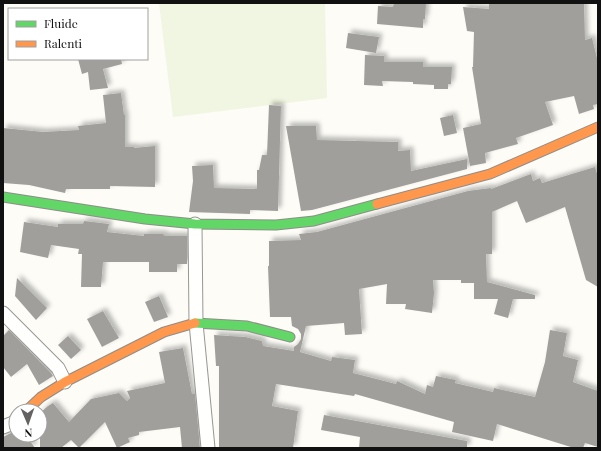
<svg xmlns="http://www.w3.org/2000/svg" width="601" height="451" font-family="'Playfair Display',serif">
<style>
.pitch{fill:#f0f6e1}
.building{fill:#a19f9c;filter:url(#shadow)}
.lines{fill:none;stroke-linecap:round;stroke-linejoin:round}
.street-casing{stroke:#979795;stroke-width:15}
.fast-casing{stroke:#8e8d8b;stroke-width:11}
.slow-casing{stroke:#8e8d8b;stroke-width:11}
.street{stroke:#fffffe;stroke-width:13}
.fast{stroke:#63d668;stroke-width:9}
.slow{stroke:#ff974d;stroke-width:9}
</style>
<defs>
<filter id="shadow"><feDropShadow dx="3.5" dy="-3.5" stdDeviation="2" flood-color="#0004"/></filter>
</defs>
<rect width="100%" height="100%" fill="#fdfcf7"/>
<!-- pitch -->
<path class="pitch" d="M159,3h166l2,95 -154,19z"/>
<!-- building -->
<g class="building">
<path d="M394,3h32l-1,16h-2v9l-46,-4 1,-18 15,1z"/>
<path d="M489,3h95l1,37 7,-2 6,24v42l-5,1 1,4 -15,5 -5,-18 -29,6 8,23 -37,13 2,6 -33,9 1,10 -16,3 -7,-38 18,-4 -9,-57h1l1,-35 -7,-1 -4,-24 26,2z"/>
<path d="M348,33l31,4 -3,16 -30,-5z"/>
<path d="M365,55l19,1v6h39v5h29l-1,17h-3v5h-14v-4l-21,-1v-2l-31,-1 1,5 -19,-1z"/>
<path d="M78,59h43l1,5 -19,5 5,19 -18,2 -2,-18 -6,2z"/>
<path d="M121,93l3,22h1v32h9v1l21,-2v41l-45,-1v3h-44l-1,4 -36,-8 -26,-2v-55l40,4 36,-2 -1,-4 28,-3 -3,-28z"/>
<path d="M269,105l12,1 -3,105 -28,-1v4l-61,-2 4,-31 -1,-15 21,-1 1,23 43,1v-19h2l3,-15h5z"/>
<path d="M453,115l4,18 -13,3 -4,-18z"/>
<path d="M286,126h30l1,14 81,2v9l12,-1 1,21 56,-12v10l-155,41 -11,1z"/>
<path d="M595,167l3,10v110l-12,-7 -21,-73 -39,16 -9,-22 -25,11v42h-6l1,28 48,13v4h-22l-5,19 -14,-4 4,-15h-24v-16h-13v-3h-28l1,13 -2,20 -27,-4 1,-5h-20l1,-20 -28,5 3,45 -17,1 -1,-12 -38,3 -6,26 31,9 1,-4 23,3 -2,13 43,11 1,-3 28,13 2,-9 6,2 3,-11 20,4 -1,3 38,9 1,-4 41,9 10,-35 5,-32 17,3 -4,23 15,4 -5,22 25,9v56l-13,-4 -2,5h-9l-77,-24 -4,17 -41,-9 2,-10 -99,-28 -1,2 -78,-12 -4,22 26,5 -5,37h-74v-82h-3l-2,-31 31,2 17,4 1,5 31,5v-4l4,-3 3,-5v-5l-3,-5 -6,-3 -1,-9h-21l-2,-51h1v-25l32,-1 -2,-6 18,-2 151,-41 23,-3v1l40,-15 2,7 7,-3 2,5z"/>
<path d="M84,221l25,3 -2,8 37,4v-2h19l2,2h22v28h-10v8h-28v-10h-46l-2,25h-20l1,-33h-4l1,-5 -28,-4 -3,13 -28,-6 4,-30 34,5v-3h25z"/>
<path d="M17,278l30,30 -11,12 -21,-24z"/>
<path d="M159,296l9,21 -14,5 -9,-20z"/>
<path d="M103,311l16,27 -17,9 -15,-28z"/>
<path d="M9,330l42,43 2,3 -14,9 -12,-21 -16,13 -8,-10v-31z"/>
<path d="M68,336l13,14 -10,9 -13,-14z"/>
<path d="M183,348l9,46h3l5,54h-18l-2,-21 -41,5v3l-11,3 2,4 -13,6 -12,-26 -26,26 -8,-8 -10,8h-21v-35l8,-7 5,-3 16,19 22,-23 28,-6 8,8 3,-3 -3,-7 38,-8 -6,-31z"/>
<path d="M324,415l143,26v7h-108l1,-11 -39,-7z"/>
<path d="M13,432l2,3h11l9,13h-32v-11z"/>
</g>
<g class="lines">
<!-- street casing -->
<g class="street-casing">
<g id="street">
<path d="M195,224l1,99 12,125"/>
<path d="M3,313l55,55 7,14"/>
<path d="M3,427l10,-4 3,-3"/>
</g>
</g>
<!-- fast casing -->
<g class="fast-casing">
<g id="fast">
<path d="M3,197l142,22 50,5 81,1 38,-4 63,-17"/>
<path d="M195,323l52,3 43,11"/>
</g>
</g>
<!-- slow casing -->
<g class="slow-casing">
<g id="slow">
<path d="M377,204l113,-30 108,-47"/>
<path d="M26,411l15,-14 24,-15 99,-50 31,-9"/>
</g>
</g>
<!-- street -->
<use href="#street" class="street"/>
<!-- fast -->
<use href="#fast" class="fast"/>
<!-- slow -->
<use href="#slow" class="slow"/>
</g>
<!-- border -->
<rect width="601" height="451" fill="none" stroke="#111111" stroke-width="8"/>
<!-- legend -->
<rect x="8" y="8" width="140" height="52" fill="#ffffff" stroke="#a0a0a0"/>
<rect x="16" y="21" width="20" height="6" fill="#63d668" stroke="#a0a0a0"/>
<text x="44" y="28" font-size="12" fill="#111111">Fluide</text>
<rect x="16" y="41" width="20" height="6" fill="#ff974d" stroke="#a0a0a0"/>
<text x="44" y="48" font-size="12" fill="#111111">Ralenti</text>
<!-- north arrow -->
<g transform="translate(28 423) rotate(178)"><circle r="19" fill="#ffffff" stroke="#a0a0a0"/>
<path d="M0-3L7 15L0 10L-7 15Z" fill="#646362"/>
<text y="-6" font-size="11" font-weight="bold" text-anchor="middle" fill="#111111">N</text>
</g>
</svg>
